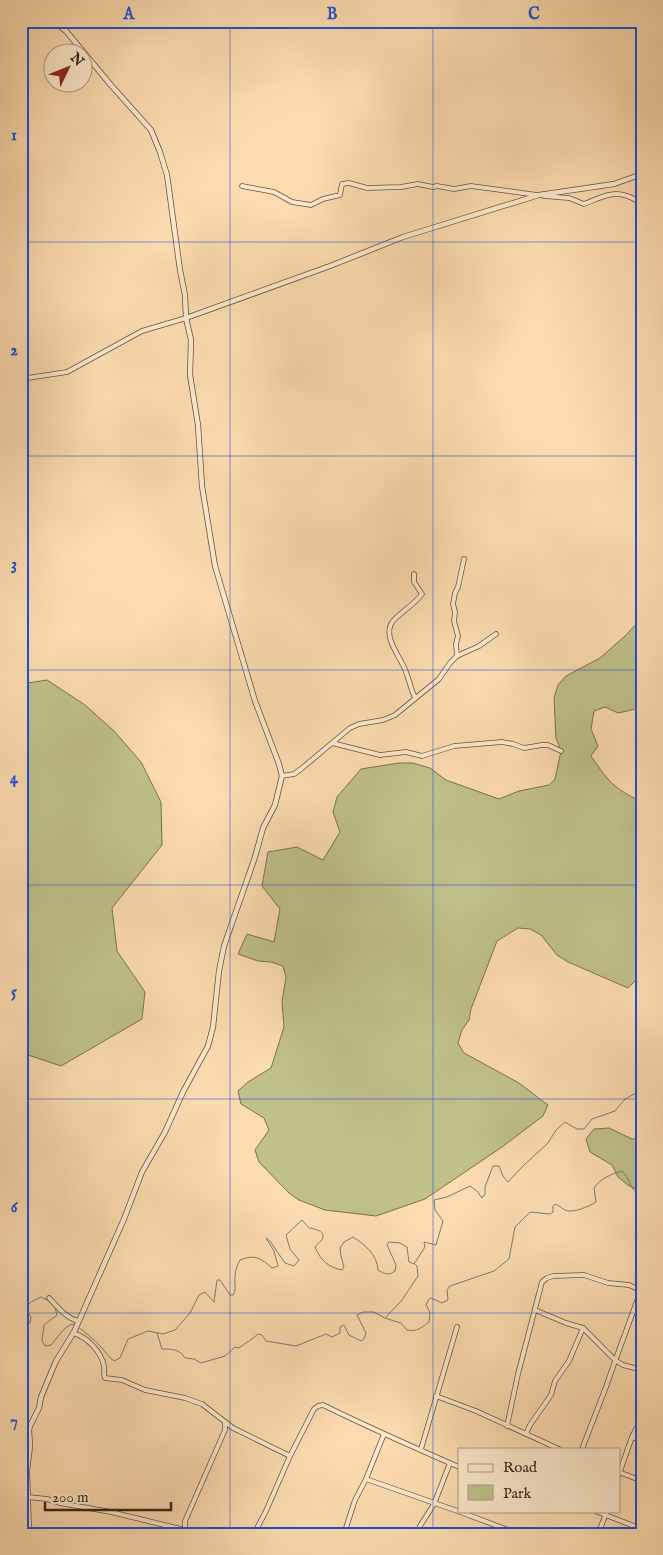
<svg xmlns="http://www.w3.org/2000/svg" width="663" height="1555" font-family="'IM FELL English',serif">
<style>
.green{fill:#bfc08a;stroke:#7a7254}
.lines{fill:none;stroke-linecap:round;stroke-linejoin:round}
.stream{stroke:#777d79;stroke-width:1}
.minor-casing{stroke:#665242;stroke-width:5.5}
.tertiary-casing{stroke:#665242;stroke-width:6}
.minor{stroke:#fce8cb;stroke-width:4}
.tertiary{stroke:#fce8cb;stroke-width:4.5}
.grid{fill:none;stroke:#1d4ed8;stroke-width:1;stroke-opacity:0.55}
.neatline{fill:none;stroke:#1d4ed8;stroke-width:2}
.grid-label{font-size:16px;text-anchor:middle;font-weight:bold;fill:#1d4ed8}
</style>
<rect width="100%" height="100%" fill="#fbdbaf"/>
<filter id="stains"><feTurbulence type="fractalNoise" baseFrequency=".004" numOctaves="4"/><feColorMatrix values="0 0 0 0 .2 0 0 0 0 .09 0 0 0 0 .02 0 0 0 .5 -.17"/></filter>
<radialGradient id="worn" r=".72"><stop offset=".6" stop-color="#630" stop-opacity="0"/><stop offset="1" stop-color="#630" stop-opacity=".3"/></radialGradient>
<!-- green -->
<g class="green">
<path d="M642,618v93l-6,-2 -18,4 -13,-6 -11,4 -3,18 7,17 -7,10c15,22 21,31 45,43l6,-2v165l-4,5 -1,12 -9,9 -60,-26 -11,-7 -16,-20 -11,-6 -12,-1 -21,13 -26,68 -2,11 -7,10 -4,13 6,10 55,30 29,22 -5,11 -41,31 -77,52 -49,17 -51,-6 -26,-10 -10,-7 -30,-31 -4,-12 14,-20 -5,-12 -23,-14 -3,-13 10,-9 23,-14 13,-41 -2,-25 4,-25 -3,-11 -12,-4 -13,-1 -20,-7 9,-20 27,8 6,-33 -18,-23 6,-34 29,-5 26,13 17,-28 -7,-20 4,-15 24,-28 38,-6h14l17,5 16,12 53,19 20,-8 30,-6 6,-6 6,-28 -5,-13 -2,-40 4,-13 8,-9 34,-18 25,-22z"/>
<path d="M47,680l38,25 29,26 27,31 20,40 1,43 -50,63 5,43 28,41 -3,27 -81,47 -36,-12 -4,1v-371z"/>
<path d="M609,1128l23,11 10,-1v54l-14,-7 -10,-8 -6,-12 -22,-13 -4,-13 8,-10z"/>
</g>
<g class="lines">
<!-- stream -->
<g class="stream">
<path d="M55,1307l2,8 -13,10 -2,16 3,5 6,-1 14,-17 7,-4 2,1"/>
<path d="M386,1317l16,-17 16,-24 -1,-10 -2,-2"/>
<path d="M21,1323h9l1,-6 -6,-9 6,-6 10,-5 8,4"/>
<path d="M78,1327c8,6 16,12 22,19 5,5 8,11 14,15l6,-3 8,-19 20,-8 15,3 12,-4 15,-17 9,-18 6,-3 9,10 3,-22h3l10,15h3c4,-6 1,-11 2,-18 0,-6 2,-11 5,-17 16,-6 20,-2 32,8l6,-2 -4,-15 -8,-13 4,3 15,22 9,3 5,-6 -9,-11 -4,-14 16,-15 7,8c7,1 19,4 12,13 -2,2 -5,4 -6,6 6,14 13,20 27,23l2,-3 -3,-11 -1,-8 4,-6 9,-5c12,8 24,17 25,33 6,4 11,6 17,1l1,-6 -9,-20 2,-3 11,1 7,4 2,15 5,2 11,-17 -1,-5 12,3 7,-24 -8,-11 -1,-10 13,-3 23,-11 7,5 5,7 3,-4v-7l8,-21h6l4,10 5,6 15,-16 25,-23 8,-13 9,-8 12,7h7l8,-10 23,-8 10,-12 11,-6 6,-6"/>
<path d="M157,1333l5,16c11,0 17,0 23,9l9,1 7,4 24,-7 10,-9 4,1c6,-5 13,-8 19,-14l4,1 4,6 30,5 30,-12 6,3 8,-4v-6l4,-2 5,10 12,6 3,-2 2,-6 -9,-18 6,-3h11l11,6 16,5 6,7c10,2 14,-2 22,-8l1,-10 -4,-7 3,-6 2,-1 11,5 6,-3 -1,-10 3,-4 44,-15 15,-12 6,-32 15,-15 20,2 3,-2v-6l2,-2c5,2 6,4 10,6 7,4 25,-4 31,-8l-2,-14c6,-9 17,-14 28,-17 9,8 6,15 15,22h5"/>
</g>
<!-- minor casing -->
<g class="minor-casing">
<g id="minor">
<path d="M242,186l32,6 18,10 19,3 12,-6 17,-4 2,-11 7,-1 18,5 34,-1 17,-3 15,3 4,-1 17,3 17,-3 66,9"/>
<path d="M544,196l25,2 15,6c14,-5 28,-14 43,-8 5,1 9,5 15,7"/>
<path d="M21,379l46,-7 75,-41 44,-13"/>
<path d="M414,574v8l8,12c-8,11 -20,17 -29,27 -12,15 8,36 13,51 3,8 5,17 9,26"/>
<path d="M457,656l-1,-12 2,-8 -4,-15 1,-9 -2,-8 2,-11 3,-6 6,-28"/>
<path d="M332,743l48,12 26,-3 16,4 32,-10 48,-4 11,2 11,4 18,-3h6l13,6"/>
<path d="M282,776l12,-2 7,-5 49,-41 9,-4 24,-4 12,-5 44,-36 11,-16 7,-7 22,-10 17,-12"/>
<path d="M49,1298c9,9 17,20 29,23"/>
<path d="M535,1310l31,13 17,5 32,32 8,5 19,5"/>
<path d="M73,1333c14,4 28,18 31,33 1,5 -1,7 1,12l17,2 23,10 40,8 17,6 31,24 57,28"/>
<path d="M436,1396l40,15 83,38"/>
<path d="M507,1426l11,-52 24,-92 5,-4 6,-2 31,-1 24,8 21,2 13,6"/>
<path d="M526,1434l4,-9 21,-30 4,-14 14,-20 14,-33"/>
<path d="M632,1437l10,3"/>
<path d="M421,1449l36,-122"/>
<path d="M582,1449l24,-62 8,-23 27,-74"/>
<path d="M619,1472l23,9"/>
<path d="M619,1474l13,-37 10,-20"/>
<path d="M366,1479l97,34 56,21"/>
<path d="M28,1497l19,2 13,4 51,9 74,18 23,4"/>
<path d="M595,1511l47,18"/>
<path d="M185,1530v-9l33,-75 7,-16v-8"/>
<path d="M254,1534l12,-23 24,-55 24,-47 4,-3 5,-1c45,22 90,42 136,62"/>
<path d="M344,1534l11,-34 11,-21 18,-45"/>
<path d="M417,1534l3,-8 14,-22 16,-41"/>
<path d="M598,1534l9,-23"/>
</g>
</g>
<!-- tertiary casing -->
<g class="tertiary-casing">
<g id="tertiary">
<path d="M186,318l144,-52 73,-29 136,-42 75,-11 28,-10"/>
<path d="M29,1534l-2,-63 3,-25 -1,-16 1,-4 9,-18 2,-11 15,-36 18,-29 50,-113 18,-47 23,-40 18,-40 25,-46 5,-19 6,-56 5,-25 31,-89 8,-29 12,-23 7,-29 -3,-12 -24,-63 -40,-135 -13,-80 -4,-61 -8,-50 1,-35 -5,-22 -1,-23 -5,-25 -13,-95 -7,-23 -9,-22 -41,-46 -44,-53 -13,-10"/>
</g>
</g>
<!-- minor -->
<use href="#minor" class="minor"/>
<!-- tertiary -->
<use href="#tertiary" class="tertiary"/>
</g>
<!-- grid -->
<path class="grid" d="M230,21v1513M433,21v1513M21,242h621M21,456h621M21,670h621M21,885h621M21,1099h621M21,1313h621"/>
<!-- margin -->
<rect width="663" height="1555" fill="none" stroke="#fbdbaf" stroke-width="55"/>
<!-- legend -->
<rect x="458" y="1448" width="162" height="65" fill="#fce8cb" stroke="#ac9a86"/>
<rect x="468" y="1464" width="25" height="8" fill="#fce8cb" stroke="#ac9a86"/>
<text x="503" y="1472" font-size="15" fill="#34241e">Road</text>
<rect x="468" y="1485" width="25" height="15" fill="#bfc08a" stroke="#ac9a86"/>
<text x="503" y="1498" font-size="15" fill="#34241e">Park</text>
<!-- north arrow -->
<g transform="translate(68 68) rotate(47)"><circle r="24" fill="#fce8cb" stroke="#ac9a86"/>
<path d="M0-4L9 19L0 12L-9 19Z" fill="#8f2418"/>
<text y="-8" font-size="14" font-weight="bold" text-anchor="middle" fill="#34241e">N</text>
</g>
<!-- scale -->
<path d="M45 1502v8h126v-8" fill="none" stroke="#34241e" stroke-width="2.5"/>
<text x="52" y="1502" font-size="15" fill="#34241e" stroke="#fce8cb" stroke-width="4" paint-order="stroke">200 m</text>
<rect x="28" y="28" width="608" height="1500" class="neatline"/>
<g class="grid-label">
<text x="129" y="19">A</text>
<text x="332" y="19">B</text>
<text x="534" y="19">C</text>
<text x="14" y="140">1</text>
<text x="14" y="355">2</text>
<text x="14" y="569">3</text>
<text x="14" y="783">4</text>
<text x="14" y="997">5</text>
<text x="14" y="1212">6</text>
<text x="14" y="1426">7</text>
</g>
<rect width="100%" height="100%" filter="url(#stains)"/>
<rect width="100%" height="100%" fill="url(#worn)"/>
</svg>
